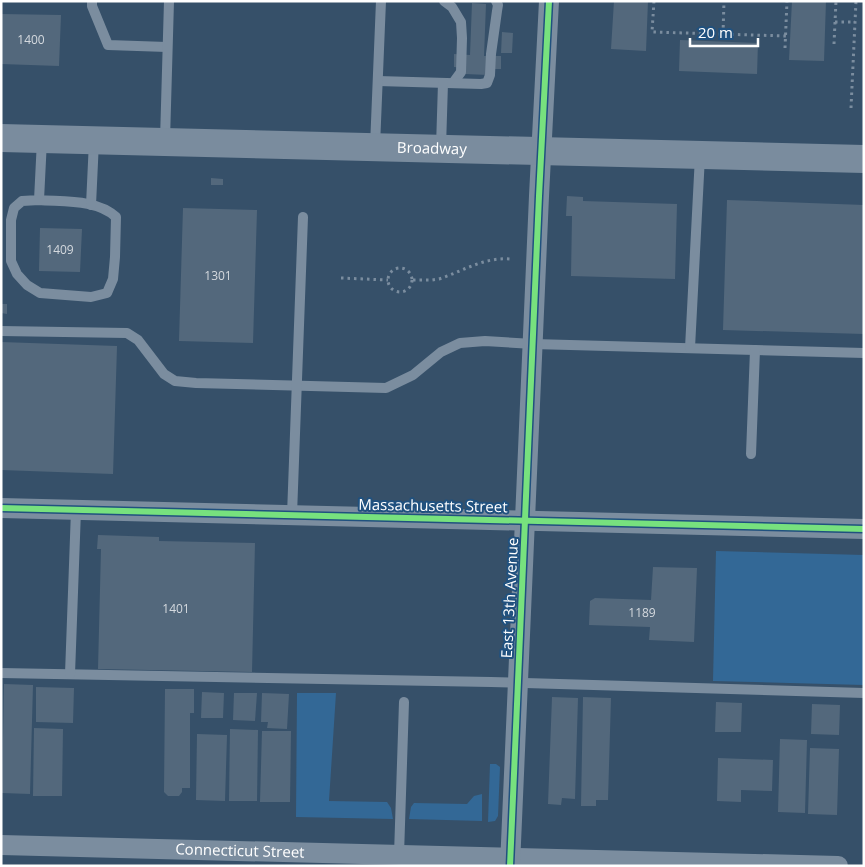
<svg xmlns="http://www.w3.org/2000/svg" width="865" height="867" font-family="'Open Sans',sans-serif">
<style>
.green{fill:#336896}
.building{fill:#53687c}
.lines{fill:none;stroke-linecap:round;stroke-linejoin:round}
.path{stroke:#7b8d9f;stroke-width:3;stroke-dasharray:2.5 4;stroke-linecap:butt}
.service{stroke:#7b8d9f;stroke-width:10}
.minor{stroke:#7b8d9f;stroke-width:20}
.primary{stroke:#7a8c9e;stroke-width:28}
.cycleway-casing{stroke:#20517f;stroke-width:9}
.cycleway{stroke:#77e17e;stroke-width:6}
.labels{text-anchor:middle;stroke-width:4;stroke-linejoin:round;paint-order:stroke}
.number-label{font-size:12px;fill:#d4d9de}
.street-label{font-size:15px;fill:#fff;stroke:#20517f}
</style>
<rect width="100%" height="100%" fill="#365069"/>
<!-- green -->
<g class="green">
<path d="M716,551l148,4v130l-151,-4z"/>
<path d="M297,693h39l-7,108 58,1 4,6 2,11 -97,-2z"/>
<path d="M490,764h6l4,3 -2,49 -3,5 -7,1z"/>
<path d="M482,794v27l-73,-2 2,-12 3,-4 53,1 7,-8z"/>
</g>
<!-- building -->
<g class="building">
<path d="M614,1h34l-2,50 -35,-2z"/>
<path d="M792,1h34l-2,60 -35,-1z"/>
<path d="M472,3l14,1 -2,52h17v13h-13v6l-23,-1v-6l-11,-1v-13l16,1z"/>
<path d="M1,14l60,1 -2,51 -58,-2z"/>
<path d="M502,32l11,1 -1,20h-11z"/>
<path d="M680,40l78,3 -1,31 -78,-3z"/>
<path d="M211,178l12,1v6h-12z"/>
<path d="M567,196l16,1v4l94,3 -2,75 -104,-3 1,-60h-6z"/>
<path d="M727,200l137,5v129l-141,-4z"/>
<path d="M183,208l74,2 -4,133 -74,-2z"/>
<path d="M40,228l42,1 -2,43 -41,-1z"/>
<path d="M1,304h6v10l-6,-1z"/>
<path d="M1,342l116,4 -4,128 -112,-4z"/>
<path d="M98,535l61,2v4l96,2 -3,129 -154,-3 3,-120h-4z"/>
<path d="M653,567l44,1 -3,74 -45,-2 1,-13 -61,-2 1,-24 5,-3 56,2z"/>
<path d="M4,684l29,1 -3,109 -28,-1z"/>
<path d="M36,687l38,1 -1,35 -37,-1z"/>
<path d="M165,689h29v24h-4v75h-8v4l-3,4h-11l-4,-4z"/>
<path d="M202,692l22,1 -1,25h-22z"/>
<path d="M234,693h23l-2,28 -22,-1z"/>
<path d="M262,693l27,1 -2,35 -20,-1 1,-6h-7z"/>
<path d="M552,697l26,1 -3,101 -13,-1 -1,7 -13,-1z"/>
<path d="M583,697l28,1 -3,102h-12v6h-15z"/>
<path d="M716,702l26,1 -1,29h-26z"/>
<path d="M812,704l28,1 -1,30 -28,-1z"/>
<path d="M34,728l29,1 -1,67h-29z"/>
<path d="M230,729l28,1 -1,71h-28z"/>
<path d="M262,731h29l-1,71h-30z"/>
<path d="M197,734l30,1 -2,66 -29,-1z"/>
<path d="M780,739l27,1 -2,73 -27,-1z"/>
<path d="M810,748l29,1 -2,66 -29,-1z"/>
<path d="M718,758l55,2 -1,31 -31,-1v12l-24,-1z"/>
</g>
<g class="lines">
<!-- path -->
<g class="path">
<path d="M654,1l-2,31 134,4"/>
<path d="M835,22h20"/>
<path d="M723,34l1,-33"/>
<path d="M834,44l2,-43"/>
<path d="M785,48l2,-47"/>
<path d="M851,108l5,-107"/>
<circle cx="400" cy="280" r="12"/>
<path d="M341,278l47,2"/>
<path d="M413,280h19l7,-1c24,-8 45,-22 71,-20"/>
</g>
<!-- service -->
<g class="service">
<path d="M92,1v5l16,39 59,2"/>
<path d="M444,1l8,6 9,15 1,16 -1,34 -8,11"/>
<path d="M378,81l103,3 6,-1 3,-8 1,-21 6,-43 1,-6 -2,-4"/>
<path d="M165,140l4,-139"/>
<path d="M375,146l6,-145"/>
<path d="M441,147l2,-64"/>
<path d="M39,200c24,2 58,-1 77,17l-1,40 -2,22 -6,14 -16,4 -51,-4 -13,-8 -10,-11 -6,-13v-41l3,-12 8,-7 17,-1 3,-60"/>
<path d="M91,205l3,-64"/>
<path d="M1,331l126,2 11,7 26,34 11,7 21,2 190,5 27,-13 28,-23 19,-9 25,-2 48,3 331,9"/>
<path d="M690,348l10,-192"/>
<path d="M751,454l4,-104"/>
<path d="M292,515l11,-298"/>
<path d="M1,673l490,9 373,11"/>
<path d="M70,674l6,-164"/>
<path d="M399,855l5,-153"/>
</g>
<!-- minor -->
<g class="minor">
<path d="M1,508l863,21"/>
<path id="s1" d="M1,845l837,21"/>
<path d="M510,866l29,-670 10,-195"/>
</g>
<!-- primary -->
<path class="primary" id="s2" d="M1,138l863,21"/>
<!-- cycleway casing -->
<g class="cycleway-casing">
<g id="cycleway">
<path d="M1,508l863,21"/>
<path d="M510,866l29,-670 10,-195"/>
</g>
</g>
<!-- cycleway -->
<use href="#cycleway" class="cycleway"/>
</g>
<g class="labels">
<!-- number labels -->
<g class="number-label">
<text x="31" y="44">1400</text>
<text x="60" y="254">1409</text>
<text x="218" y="280">1301</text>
<text x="176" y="613">1401</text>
<text x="642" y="617">1189</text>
</g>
<!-- street labels -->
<g class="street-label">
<text dy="5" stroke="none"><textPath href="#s2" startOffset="431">Broadway</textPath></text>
<text transform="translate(433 506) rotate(1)" y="5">Massachusetts Street</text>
<text transform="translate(510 598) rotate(-87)" y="5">East 13th Avenue</text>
<text dy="5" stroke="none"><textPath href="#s1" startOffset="239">Connecticut Street</textPath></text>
</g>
</g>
<!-- border -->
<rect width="865" height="867" fill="none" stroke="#ffffff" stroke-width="5"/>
<!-- scale -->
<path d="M690 38v8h68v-8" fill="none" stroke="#ffffff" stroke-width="2.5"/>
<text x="698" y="38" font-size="15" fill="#ffffff" stroke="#20517f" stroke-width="4" paint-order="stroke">20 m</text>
</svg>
